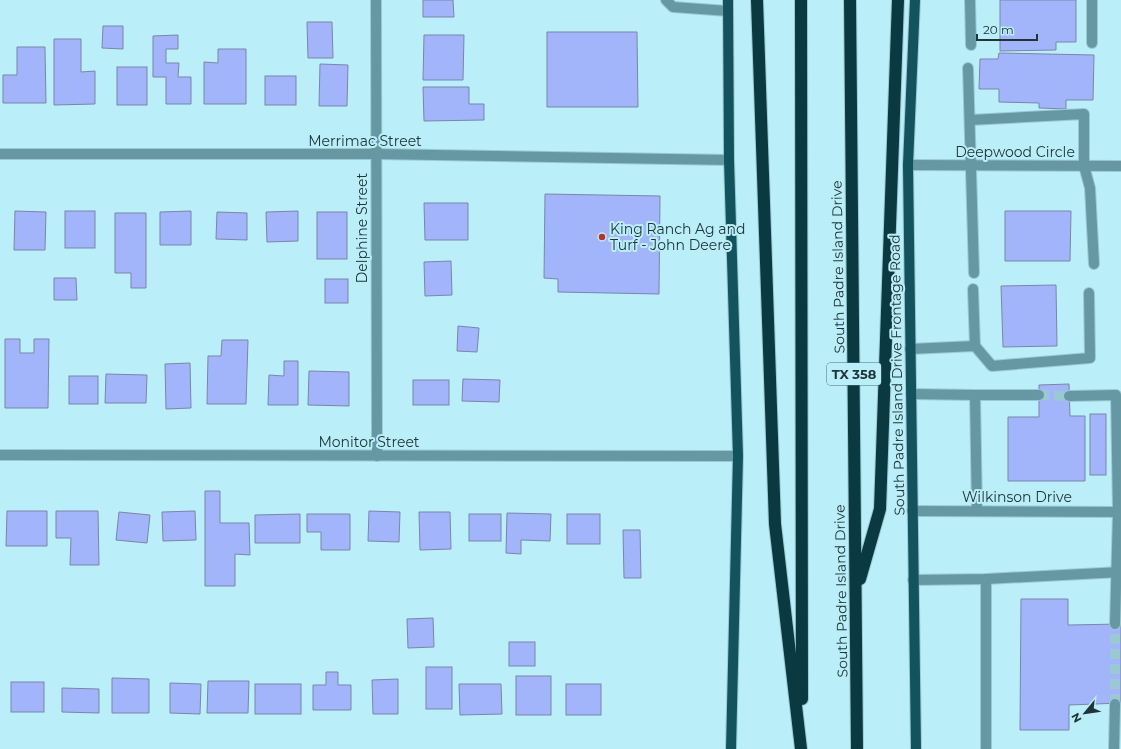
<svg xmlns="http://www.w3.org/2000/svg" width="1121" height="749" font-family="Montserrat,sans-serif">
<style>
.building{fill:#a2b5fa;stroke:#7b85a9}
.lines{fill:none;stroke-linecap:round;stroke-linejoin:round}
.minor-tunnel{stroke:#9bc9d3;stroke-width:10;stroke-dasharray:10 5;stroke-linecap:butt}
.minor-casing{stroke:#9bc9d3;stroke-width:12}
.major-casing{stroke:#9bc9d3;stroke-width:12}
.highway-casing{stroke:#9bc9d3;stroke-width:14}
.minor{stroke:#6598a3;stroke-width:10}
.major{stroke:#13535e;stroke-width:10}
.highway{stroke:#0a3941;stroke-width:12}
.poi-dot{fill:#bf331d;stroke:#baeef9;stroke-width:1.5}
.labels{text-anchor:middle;stroke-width:4;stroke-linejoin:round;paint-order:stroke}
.shield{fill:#baeef9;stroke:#4e6c73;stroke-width:1}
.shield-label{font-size:13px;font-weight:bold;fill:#203539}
.street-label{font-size:14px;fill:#203539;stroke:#baeef9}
.poi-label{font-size:14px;fill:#203539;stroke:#baeef9;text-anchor:start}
</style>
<rect width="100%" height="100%" fill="#baeef9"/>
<!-- building -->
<g class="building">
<path d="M423,0h30l1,17h-31z"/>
<path d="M1000,0h76v42h-20v8l-56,1z"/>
<path d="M307,22h25l1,36h-25z"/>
<path d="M103,26h20v23l-21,-1z"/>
<path d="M547,32h90l1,75h-91z"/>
<path d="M178,35v14h-12v14h13l-1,14h13v27h-25v-27h-13v-41z"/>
<path d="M424,35h40l-1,45h-40z"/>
<path d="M54,39h27v33l14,-1v33l-41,1z"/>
<path d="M17,47h28l1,56h-43v-28h14z"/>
<path d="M218,49h28v55h-42v-42l14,1z"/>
<path d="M999,53l95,2 -1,45h-27v9l-27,-1v-5l-40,-1v-13h-20l1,-30h18z"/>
<path d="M320,64l28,1 -1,41h-28z"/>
<rect x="117" y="67" width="30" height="38"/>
<rect x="265" y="76" width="31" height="29"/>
<path d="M423,87h46v17h15v16l-60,1z"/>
<path d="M545,194l115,2 -1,98 -101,-2v-13l-14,-1z"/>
<path d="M424,203h44v37h-43z"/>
<path d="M15,211l31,1 -1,38h-31z"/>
<rect x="65" y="211" width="30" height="37"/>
<path d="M191,211v34h-31v-33z"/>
<path d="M298,211v30l-31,1 -1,-30z"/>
<path d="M1005,211h66l-1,50h-65z"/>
<path d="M217,212l30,1v27l-31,-1z"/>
<rect x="317" y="212" width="30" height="47"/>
<path d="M115,213h31v75h-15v-15h-16z"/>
<path d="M451,261l1,34 -27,1 -1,-34z"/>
<path d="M54,278h22l1,22h-23z"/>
<rect x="325" y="279" width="23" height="24"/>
<path d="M1056,285l1,61 -54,1 -2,-61z"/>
<path d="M458,326l21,2 -2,24 -20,-1z"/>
<path d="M5,339h15v14h14v-14h15l-1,69h-43z"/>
<path d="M222,340h26l-2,64h-39l1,-48h13z"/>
<path d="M284,361h14v44h-30l1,-30 15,1z"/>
<path d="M190,363l1,45 -25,1 -1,-45z"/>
<path d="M309,371l40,1v34l-41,-1z"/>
<path d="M106,374l41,1 -1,28h-41z"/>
<rect x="69" y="376" width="29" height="28"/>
<path d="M463,379l37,1 -1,22 -37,-1z"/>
<rect x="413" y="380" width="36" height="25"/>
<path d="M1069,384l1,32h15v65h-77v-64h31v-32z"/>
<rect x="1090" y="414" width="16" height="61"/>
<path d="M205,491h15v32h29l1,32 -15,-1v32h-30z"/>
<path d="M7,511h40v35h-41z"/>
<path d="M56,511h42l1,54h-29l1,-27h-15z"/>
<path d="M195,511l1,29 -33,1 -1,-29z"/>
<path d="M369,511l31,1 -1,30 -31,-1z"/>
<path d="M119,512l31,3 -3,28 -31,-3z"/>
<path d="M419,512h31l1,37 -31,1z"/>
<path d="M507,513l44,1 -1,27 -29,-1v14l-15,-1z"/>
<path d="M300,514v29h-45v-28z"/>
<path d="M307,514h43v36h-29v-18h-14z"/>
<rect x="469" y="514" width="32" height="27"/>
<rect x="567" y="514" width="33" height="30"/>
<path d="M623,530h17l1,48h-17z"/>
<path d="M1021,599h47v26l53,-1v79l-52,2v25h-49z"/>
<path d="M433,618l1,29 -26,1 -1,-29z"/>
<rect x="509" y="642" width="26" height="24"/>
<rect x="426" y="667" width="26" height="42"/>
<path d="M326,672h12v13h13v25h-38v-25h13z"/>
<rect x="516" y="676" width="35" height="39"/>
<path d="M112,678l37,1v34h-37z"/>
<path d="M398,679v35h-25l-1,-34z"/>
<path d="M208,681h41l-1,32h-41z"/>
<rect x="11" y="682" width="33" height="30"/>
<path d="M170,683l31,1 -1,30 -30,-1z"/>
<rect x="255" y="684" width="46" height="30"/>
<path d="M459,684h42l1,30 -42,1z"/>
<rect x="566" y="684" width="35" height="31"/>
<path d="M62,688l37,1v24l-37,-1z"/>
</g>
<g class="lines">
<!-- minor-tunnel -->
<g class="minor-tunnel">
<path d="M1039,395l30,1"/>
<path d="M1115,704v-80"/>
</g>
<!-- minor casing -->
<g class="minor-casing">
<g id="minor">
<path d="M376,0l1,456"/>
<path d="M666,0l7,7 55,4"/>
<path d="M970,0l1,45"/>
<path d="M1092,0v43"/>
<path d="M968,68l6,205"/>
<path d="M970,120l114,-6v52l6,22 4,76"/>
<path d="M0,154h376l353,6"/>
<path d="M908,165l213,1"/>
<path d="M973,289l2,57"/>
<path d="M910,349l65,-3 17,20 98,-8 -1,-65"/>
<path d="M911,394l64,1 2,116"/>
<path d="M975,395h64"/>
<path d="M1069,396l47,-1 2,117 -3,112"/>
<path d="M0,455l738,1"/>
<path d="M912,511l209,1"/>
<path d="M986,579v170"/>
<path d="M913,580l73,-1 135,-7"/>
<path d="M1114,749l1,-45"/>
</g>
</g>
<!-- major casing -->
<g class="major-casing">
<g id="major">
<path d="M728,0l1,160 9,296 -7,293"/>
<path d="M915,0l-7,165 8,584"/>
</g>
</g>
<!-- highway casing -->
<g class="highway-casing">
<g id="highway">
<path d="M757,0l18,524 26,225"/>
<path d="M801,0l1,699"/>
<path d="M850,0l7,749"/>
<path d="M860,579l20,-70 18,-509"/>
</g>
</g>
<!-- minor -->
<use href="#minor" class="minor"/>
<!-- major -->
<use href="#major" class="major"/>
<!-- highway -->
<use href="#highway" class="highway"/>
</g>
<!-- markers -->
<circle class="poi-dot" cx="602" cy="237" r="4"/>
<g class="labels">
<!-- shield labels -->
<rect class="shield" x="827" y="363" width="54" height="22" rx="3"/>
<g class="shield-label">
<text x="854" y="379">TX 358</text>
</g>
<!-- street labels -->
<g class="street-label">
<text x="365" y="146">Merrimac Street</text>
<text x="1015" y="157">Deepwood Circle</text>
<text transform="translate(362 228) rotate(-90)" y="5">Delphine Street</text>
<text transform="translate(838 267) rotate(-91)" y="5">South Padre Island Drive</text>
<text transform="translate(897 375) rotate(-91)" y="5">South Padre Island Drive Frontage Road</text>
<text x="369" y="447">Monitor Street</text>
<text x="1017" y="502">Wilkinson Drive</text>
<text transform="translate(841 591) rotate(-91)" y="5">South Padre Island Drive</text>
</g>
<!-- poi labels -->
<g class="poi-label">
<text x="610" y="234">King Ranch Ag and<tspan x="610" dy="16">Turf - John Deere</tspan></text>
</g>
</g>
<!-- north arrow -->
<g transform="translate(1085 713) rotate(241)" stroke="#baeef9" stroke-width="3" paint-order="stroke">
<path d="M0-3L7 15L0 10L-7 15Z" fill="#203539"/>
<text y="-6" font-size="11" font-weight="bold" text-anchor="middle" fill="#203539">N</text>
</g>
<!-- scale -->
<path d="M977 34v6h60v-6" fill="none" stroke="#203539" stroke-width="2"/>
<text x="983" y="34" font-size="12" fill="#203539" stroke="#baeef9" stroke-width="3" paint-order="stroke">20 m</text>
</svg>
